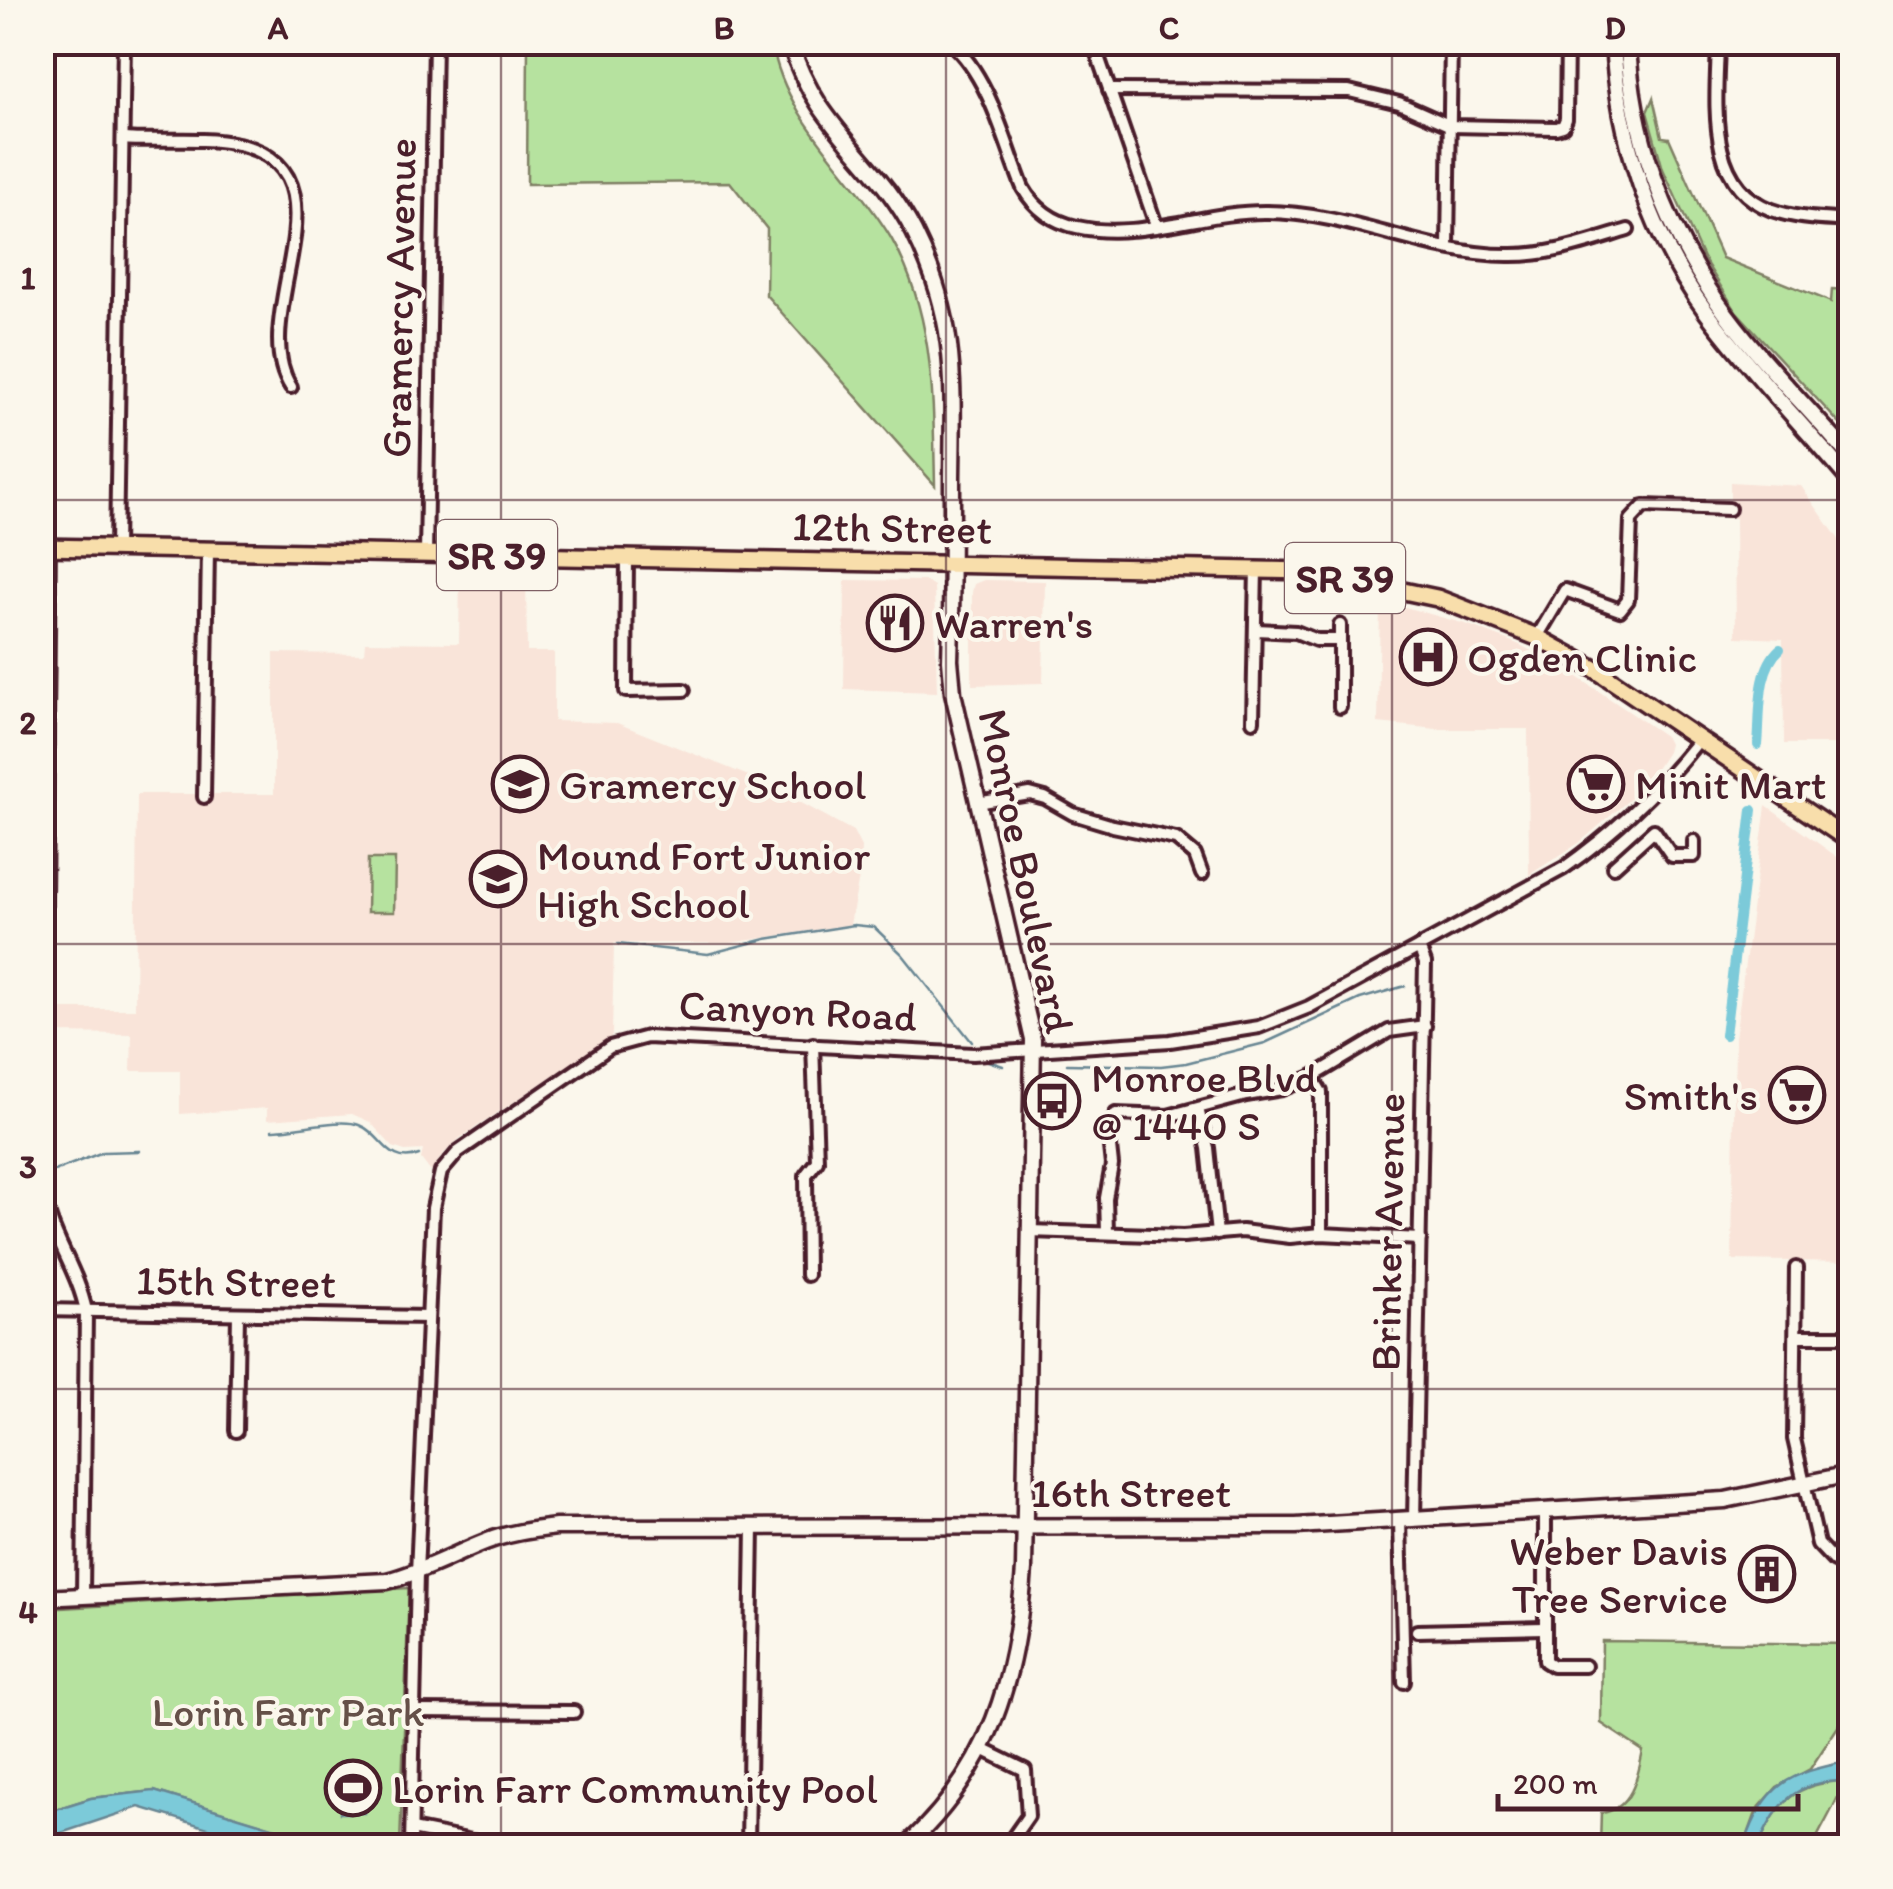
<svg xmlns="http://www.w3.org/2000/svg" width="1893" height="1889" font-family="Itim,sans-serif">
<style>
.built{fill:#f9e4d9}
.green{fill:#b6e29f;stroke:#808065;stroke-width:2.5}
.water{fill:#7ccad9;stroke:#688693;stroke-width:2.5}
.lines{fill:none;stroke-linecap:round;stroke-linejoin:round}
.stream{stroke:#688693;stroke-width:2.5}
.canal{stroke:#7ccad9;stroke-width:10}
.street-casing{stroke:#4a1f2b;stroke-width:18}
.secondary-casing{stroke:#4a1f2b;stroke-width:21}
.primary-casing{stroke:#4a1f2b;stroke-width:22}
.street{stroke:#fbf7ec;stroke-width:10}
.secondary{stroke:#fbf7ec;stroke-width:14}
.primary{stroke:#f8deab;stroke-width:15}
.grid{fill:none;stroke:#4a1f2b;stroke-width:2.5;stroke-opacity:0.55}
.labels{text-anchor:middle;stroke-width:8;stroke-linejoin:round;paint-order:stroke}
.shield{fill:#fbf7ec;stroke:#7f6065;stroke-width:2.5}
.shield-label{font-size:40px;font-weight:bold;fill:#4a1f2b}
.street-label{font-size:42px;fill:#4a1f2b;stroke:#fbf7ec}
.poi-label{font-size:42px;fill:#4a1f2b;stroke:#fbf7ec;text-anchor:start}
.park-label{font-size:42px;fill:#655048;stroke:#fbf7ec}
.neatline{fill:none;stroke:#4a1f2b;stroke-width:4}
.grid-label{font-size:32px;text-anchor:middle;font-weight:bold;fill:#4a1f2b}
</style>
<rect width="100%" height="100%" fill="#fbf7ec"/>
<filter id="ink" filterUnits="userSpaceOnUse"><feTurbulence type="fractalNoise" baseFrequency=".01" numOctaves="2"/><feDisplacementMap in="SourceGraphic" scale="20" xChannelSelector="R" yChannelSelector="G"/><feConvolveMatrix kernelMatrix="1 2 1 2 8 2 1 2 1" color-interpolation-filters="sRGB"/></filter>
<g filter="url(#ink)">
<!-- built -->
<g class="built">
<path d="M1730,482l71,4 49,69v189h-66l-1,-105 -47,-2 -1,-119 -5,-1z"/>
<path d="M460,572l66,1 1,79h27v69l63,2 144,58 92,50 8,16 -1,25 -10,53 -120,18h-116l-2,93 -152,102 -18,17 -11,17 -10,-13 2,-9 -18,1 -12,-4 -23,-25 -18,-8 -85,6v-12l-87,6v-43h-49l1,-37 -82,-1v-24h85l2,-215h137v-141l90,1 1,-12 94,1z"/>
<path d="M845,580l81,1 8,5 3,106 -93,-3z"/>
<path d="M984,580l61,1 -2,102 -71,2v-93l2,-8z"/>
<path d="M1380,600l89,25 51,20 46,24 99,67 4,8 -2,8 -22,34 -66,57 -50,32 -1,-146h-91l-59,-6z"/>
<path d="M1766,806l84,60v396l-118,-2 3,-222z"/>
</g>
<!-- green -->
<g class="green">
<path d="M528,43h244c13,78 81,130 119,195 44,76 42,162 44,247l-169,-190 1,-66 -37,-47 -203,2z"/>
<path d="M1653,98l9,39 7,1 53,120 109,44 1,-13 18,1v145l-114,-124 -33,-53 -40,-89 -16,-57z"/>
<path d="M368,859h27l-1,53h-27z"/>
<path d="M409,1588l-9,258h-67l-179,-55 -63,7 -48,15v-204z"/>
<path d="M1602,1641l248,3 -1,66 -39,59 -33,18 -20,23 -13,36h-144l1,-33c31,-3 37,-37 42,-62l-42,-28z"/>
<path d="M1844,1781c-7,24 -21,42 -31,65h-55c20,-44 36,-63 86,-65z"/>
</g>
<!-- water -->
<g class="water">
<path d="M1850,1761v20c-53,-2 -71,19 -92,65h-14c22,-63 42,-72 106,-85z"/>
<path d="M340,1762l26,1 -1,50h-25z"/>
<path d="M154,1791l181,55h-67l-129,-39 -96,32v-26l48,-15z"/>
</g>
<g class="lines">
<!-- stream -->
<g class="stream">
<path d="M618,944l90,10 58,-15 88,-14 20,2 29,28 69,87"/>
<path d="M985,1060l18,6"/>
<path d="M1067,1064l94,2 25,-3 79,-20 95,-44 45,-13"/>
<path d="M272,1130c24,0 69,-13 87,-5 24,9 29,42 60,30"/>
<path d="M54,1171l49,-19 37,-1"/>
</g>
<!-- canal -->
<g class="canal">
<path d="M1758,745c3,-30 -2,-75 22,-96"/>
<path d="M1725,1035l27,-225"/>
</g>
<!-- street casing -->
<g class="street-casing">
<g id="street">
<path d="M950,42c40,35 54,99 73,146 12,21 30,34 54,39 62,14 127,-16 190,-15 82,0 159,43 241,43 42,1 80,-13 120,-25"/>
<path d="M1093,42l63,183"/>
<path d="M1718,42c-1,58 -14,143 54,168 25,9 53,9 78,11"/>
<path d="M1109,90l240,1 50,12 52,23 105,2 7,-2 3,-7 1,-77"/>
<path d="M123,139c37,3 78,-3 115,5 121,29 6,171 53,243"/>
<path d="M1448,247l3,-205"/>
<path d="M116,549l8,-507"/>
<path d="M426,554l9,-512"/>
<path d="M627,557l-1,134 58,-1"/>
<path d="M1340,625v82"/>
<path d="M1256,630l40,2 20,8h24"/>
<path d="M1537,637l28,-47 55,20 8,-10 3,-80 13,-14 85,3"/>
<path d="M1253,721l3,-153"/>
<path d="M204,797l4,-247"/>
<path d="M977,803l53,-9 15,4 28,16 40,12 63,13 19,16 7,19"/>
<path d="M1613,867l41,-37 18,26h22v-15"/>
<path d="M1312,1077l9,15v142"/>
<path d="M1198,1109l10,39 9,86"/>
<path d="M42,1163l7,-616"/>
<path d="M42,1181c4,51 34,82 44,130l-3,285"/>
<path d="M1029,1231l154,5 59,-5 48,6 31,-3 99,5"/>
<path d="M1107,1232l-1,-34 6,-33 -4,-37 8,-14 52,2 78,-21 36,-6 30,-12 77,-46 36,-5"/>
<path d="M1796,1268l-2,171 24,105 16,17 16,8"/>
<path d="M807,1275l-1,-100 11,-14 -4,-117"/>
<path d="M42,1310l386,7"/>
<path d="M1796,1336h47"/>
<path d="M236,1431l2,-117"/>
<path d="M1545,1511v150l8,5h32"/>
<path d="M1414,1519l11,-556 -6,-16"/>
<path d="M1400,1520l4,162"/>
<path d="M1417,1631l126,-3"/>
<path d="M414,1711l160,1"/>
<path d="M982,1749l43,21 3,46 -21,30"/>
<path d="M412,1829l85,17"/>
<path d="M411,1846l6,-273 16,-365 8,-36 17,-20 152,-105 37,-10 326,17 197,-13 89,-14 50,-20 255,-139c51,-36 96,-79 135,-128"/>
<path d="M748,1846l5,-319"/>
</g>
</g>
<!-- secondary casing -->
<g class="secondary-casing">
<g id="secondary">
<path d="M790,42c25,86 87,117 124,190 44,87 39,153 38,245 0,61 0,122 -2,183l3,33 80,347 -9,529c-7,109 -34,201 -118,277"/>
<path d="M1613,42c5,96 37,194 94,271 44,59 96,112 143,168"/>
<path d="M1628,42c3,91 37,184 88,258 39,56 90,105 134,157"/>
<path d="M42,1598l345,-17c35,-9 65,-26 98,-39 23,-9 47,-12 71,-15l740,-1 429,-26 125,-26"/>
</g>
</g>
<!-- primary casing -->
<g class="primary-casing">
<g id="primary">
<path d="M42,547l1266,24 129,27 100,39 58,32 255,172"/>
<path d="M1848,1846l2,-12"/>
</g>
</g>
<!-- street -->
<use href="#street" class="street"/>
<!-- secondary -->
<use href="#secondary" class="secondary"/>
<!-- primary -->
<use href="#primary" class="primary"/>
</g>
</g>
<!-- grid -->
<path class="grid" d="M501,42v1804M946,42v1804M1392,42v1804M42,500h1808M42,944h1808M42,1389h1808"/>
<!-- icons -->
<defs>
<g id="restaurant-ring" transform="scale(2.875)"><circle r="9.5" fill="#fbf7ec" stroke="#4a1f2b" stroke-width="1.5"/><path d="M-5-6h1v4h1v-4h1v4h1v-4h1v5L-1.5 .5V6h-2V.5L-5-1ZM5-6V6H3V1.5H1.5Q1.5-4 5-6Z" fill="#4a1f2b"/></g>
<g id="hospital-ring" transform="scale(2.875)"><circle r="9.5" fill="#fbf7ec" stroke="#4a1f2b" stroke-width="1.5"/><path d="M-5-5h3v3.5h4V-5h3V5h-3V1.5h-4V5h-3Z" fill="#4a1f2b"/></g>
<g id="school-ring" transform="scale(2.875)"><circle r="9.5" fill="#fbf7ec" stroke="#4a1f2b" stroke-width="1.5"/><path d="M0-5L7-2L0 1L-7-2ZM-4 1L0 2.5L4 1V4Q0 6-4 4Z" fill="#4a1f2b"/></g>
<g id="supermarket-ring" transform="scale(2.875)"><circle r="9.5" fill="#fbf7ec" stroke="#4a1f2b" stroke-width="1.5"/><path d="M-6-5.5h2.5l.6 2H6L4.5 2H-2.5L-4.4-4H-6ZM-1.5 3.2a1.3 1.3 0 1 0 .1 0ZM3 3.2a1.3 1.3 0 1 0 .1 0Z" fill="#4a1f2b"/></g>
<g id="bus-ring" transform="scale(2.875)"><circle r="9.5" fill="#fbf7ec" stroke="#4a1f2b" stroke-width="1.5"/><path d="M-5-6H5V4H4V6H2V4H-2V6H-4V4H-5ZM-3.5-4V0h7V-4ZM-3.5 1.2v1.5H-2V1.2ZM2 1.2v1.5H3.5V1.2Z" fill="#4a1f2b"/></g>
<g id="building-ring" transform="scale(2.875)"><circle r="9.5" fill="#fbf7ec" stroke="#4a1f2b" stroke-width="1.5"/><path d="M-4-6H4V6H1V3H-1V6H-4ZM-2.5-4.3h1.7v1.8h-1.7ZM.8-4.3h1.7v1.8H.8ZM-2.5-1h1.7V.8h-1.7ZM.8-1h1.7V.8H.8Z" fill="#4a1f2b"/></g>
<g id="stadium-ring" transform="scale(2.875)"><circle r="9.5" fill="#fbf7ec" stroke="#4a1f2b" stroke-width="1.5"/><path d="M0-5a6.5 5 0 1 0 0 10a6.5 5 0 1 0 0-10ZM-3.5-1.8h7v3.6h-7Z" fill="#4a1f2b"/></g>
</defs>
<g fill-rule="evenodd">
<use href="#restaurant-ring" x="895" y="623"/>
<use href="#hospital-ring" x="1428" y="657"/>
<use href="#school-ring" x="520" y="784"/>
<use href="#supermarket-ring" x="1596" y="784"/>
<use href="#school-ring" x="498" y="879"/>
<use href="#supermarket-ring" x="1797" y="1095"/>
<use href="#bus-ring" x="1052" y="1101"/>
<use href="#building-ring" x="1767" y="1574"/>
<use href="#stadium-ring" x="353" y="1788"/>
</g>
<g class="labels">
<!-- shield labels -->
<g class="shield">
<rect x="437" y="520" width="120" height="70" rx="8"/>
<rect x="1285" y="543" width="120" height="70" rx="8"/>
</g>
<g class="shield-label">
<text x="497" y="569">SR 39</text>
<text x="1345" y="592">SR 39</text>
</g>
<!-- street labels -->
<g class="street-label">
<text transform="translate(398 298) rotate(-89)" y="15">Gramercy Avenue</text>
<text transform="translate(892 527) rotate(1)" y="15">12th Street</text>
<text transform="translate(1027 871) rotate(78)" y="15">Monroe Boulevard</text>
<text transform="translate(798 1010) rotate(3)" y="15">Canyon Road</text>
<text transform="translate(1387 1232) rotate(-89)" y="15">Brinker Avenue</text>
<text transform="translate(236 1281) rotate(1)" y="15">15th Street</text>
<text x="1131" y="1507">16th Street</text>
</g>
<!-- poi labels -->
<g class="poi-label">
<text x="934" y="638">Warren's</text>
<text x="1467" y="672">Ogden Clinic</text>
<text x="559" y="799">Gramercy School</text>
<text x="1635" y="799">Minit Mart</text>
<text x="537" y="870">Mound Fort Junior<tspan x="537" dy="48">High School</tspan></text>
<text x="1091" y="1092">Monroe Blvd<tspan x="1091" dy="48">@ 1440 S</tspan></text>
<text x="1758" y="1110" text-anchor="end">Smith's</text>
<text x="1728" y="1565" text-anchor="end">Weber Davis<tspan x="1728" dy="48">Tree Service</tspan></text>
<text x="392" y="1803">Lorin Farr Community Pool</text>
</g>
<!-- park labels -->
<g class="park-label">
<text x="288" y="1726">Lorin Farr Park</text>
</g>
</g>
<!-- margin -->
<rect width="1893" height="1889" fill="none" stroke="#fbf7ec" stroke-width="110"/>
<!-- scale -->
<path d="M1498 1794v15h300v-15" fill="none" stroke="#4a1f2b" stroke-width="5"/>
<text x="1513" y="1794" font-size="30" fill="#4a1f2b" stroke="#fbf7ec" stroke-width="8" paint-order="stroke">200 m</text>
<rect x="55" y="55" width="1783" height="1779" class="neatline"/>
<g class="grid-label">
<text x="278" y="39">A</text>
<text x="724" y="39">B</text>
<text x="1169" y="39">C</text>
<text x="1615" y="39">D</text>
<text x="28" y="289">1</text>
<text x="28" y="734">2</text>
<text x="28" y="1178">3</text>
<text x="28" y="1623">4</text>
</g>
</svg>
